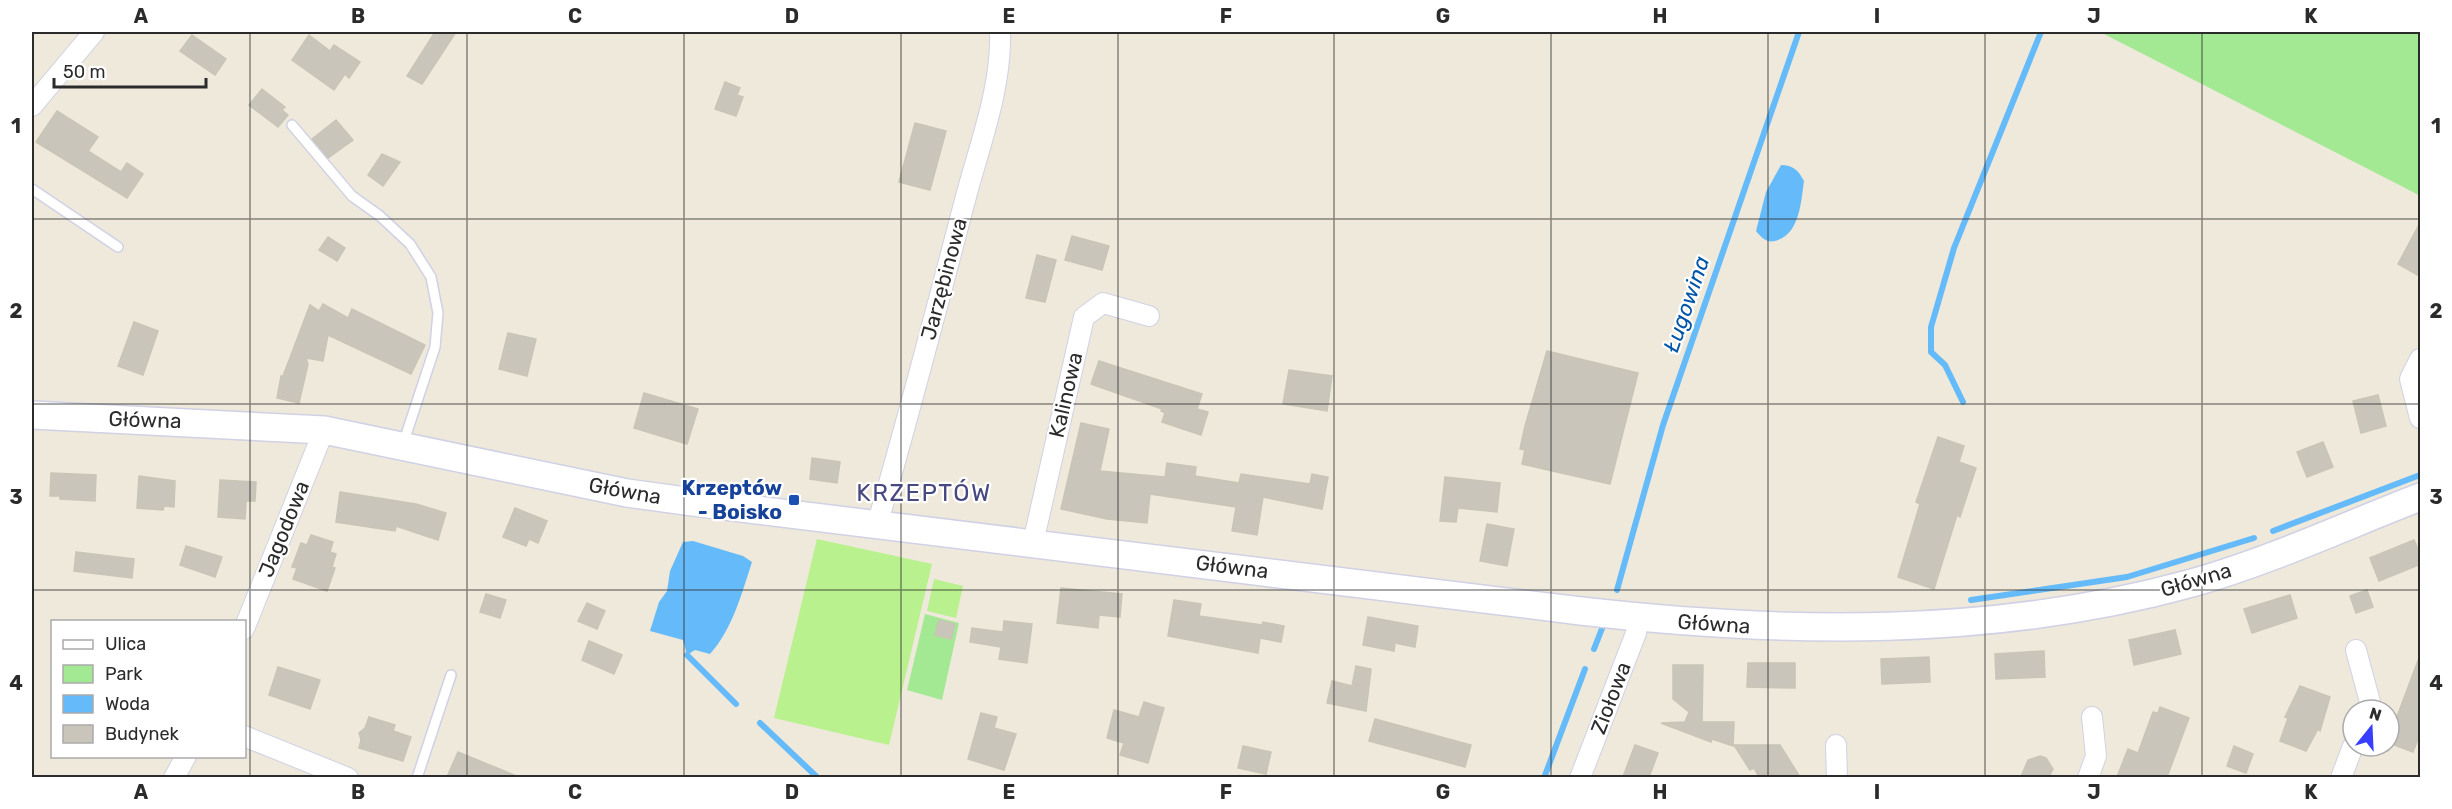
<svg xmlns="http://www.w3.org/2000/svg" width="2452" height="809" font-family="Rubik,sans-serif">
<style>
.green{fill:#a3e993}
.pitch{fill:#b8f18e}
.water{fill:#65bbf9}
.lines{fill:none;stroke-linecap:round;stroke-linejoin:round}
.stream{stroke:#65bbf9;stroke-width:6}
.building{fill:#c9c5bb;stroke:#c9c5b5;stroke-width:1.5}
.lane-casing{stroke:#d0d1e5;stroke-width:12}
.street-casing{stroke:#d0d1e5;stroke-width:22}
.secondary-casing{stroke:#d0d1e5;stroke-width:30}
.lane{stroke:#fff;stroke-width:9}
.street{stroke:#fff;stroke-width:20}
.secondary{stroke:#fff;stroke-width:27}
.grid{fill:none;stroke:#2b2b2b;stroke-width:1.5;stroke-opacity:0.55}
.transit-dot{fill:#1a4fb4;stroke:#fff;stroke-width:2}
.labels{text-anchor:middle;stroke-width:4.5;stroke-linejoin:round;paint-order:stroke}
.street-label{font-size:21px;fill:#2b2b2b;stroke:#fff}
.transit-label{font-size:21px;font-weight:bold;fill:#164399;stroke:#fff;text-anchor:end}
.water-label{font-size:22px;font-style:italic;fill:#0255a8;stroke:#fff}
.quarter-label{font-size:24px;letter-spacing:1.5px;fill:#47487f;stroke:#fff}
.neatline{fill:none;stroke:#2b2b2b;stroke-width:2}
.grid-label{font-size:20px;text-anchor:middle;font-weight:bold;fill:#2b2b2b}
</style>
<rect width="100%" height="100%" fill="#eee9db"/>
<!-- green -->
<g class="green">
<path d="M2100,32h320v164l-9,-5z"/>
<path d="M925,614l34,9 -17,77 -35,-10z"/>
</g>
<!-- pitch -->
<g class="pitch">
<path d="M817,539l115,25 -43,181 -115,-27z"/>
<path d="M934,579l29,7 -7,32 -29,-7z"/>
</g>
<!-- water -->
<g class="water">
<path d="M1781,165c12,0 17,5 23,16 -3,20 -4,54 -29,60 -9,2 -14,-4 -19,-10l10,-39z"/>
<path d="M693,541l50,15 9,6c-10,31 -20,68 -42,92l-15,-4 -8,5 -4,-15 -33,-9 9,-29 8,-11 3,-20 13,-29z"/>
</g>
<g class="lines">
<!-- stream -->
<g class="stream">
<path d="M1963,402l-18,-37 -14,-13v-25l23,-79 87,-216"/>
<path d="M2273,531l147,-56"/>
<path d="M1617,590l46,-165 136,-393"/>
<path d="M1971,600l156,-23 127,-39"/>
<path d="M1594,649l9,-23"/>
<path d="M687,655l49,49"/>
<path d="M760,723l58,55"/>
<path d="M1544,778l41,-109"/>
</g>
</g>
<!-- building -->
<g class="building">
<path d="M435,32h21l-34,52 -15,-8z"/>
<path d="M192,35l34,24 -11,16 -35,-24z"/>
<path d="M309,35l21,16 4,-6 26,17 -11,16 -4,-4 -11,16 -42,-30z"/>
<path d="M725,82l15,6 -3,7 6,2 -7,19 -21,-7z"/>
<path d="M262,89l23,18 -3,3 6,5 -10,12 -29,-22z"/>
<path d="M57,111l41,26 -10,14 33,21 6,-9 16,11 -16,24 -91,-56z"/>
<path d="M336,120l17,20 -25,18 -16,-19z"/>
<path d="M915,123l31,8 -16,59 -31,-8z"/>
<path d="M382,154l18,8 -17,24 -15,-11z"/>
<path d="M2421,221v56l-23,-13z"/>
<path d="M1072,236l37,10 -7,24 -37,-10z"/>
<path d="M328,237l17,11 -8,13 -18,-11z"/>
<path d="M1037,255l19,5 -11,42 -19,-4z"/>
<path d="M323,304l25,14 4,-9 73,36 -14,29 -83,-39 -5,26 -17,-3 2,6 -9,39 -22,-5 4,-22h2l27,-71 9,6z"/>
<path d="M134,322l24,9 -15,44 -25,-9z"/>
<path d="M508,333l28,6 -9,37 -28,-7z"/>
<path d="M1547,351l91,22 -28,111 -88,-20 3,-14 -5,-1 5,-23z"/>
<path d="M1099,361l103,33 -5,15 11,3 -7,23 -39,-13 3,-9 -4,-2 1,-2 -71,-25z"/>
<path d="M1289,370l43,6 -5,35 -44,-7z"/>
<path d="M644,393l54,16 -11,35 -53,-16z"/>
<path d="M2378,395l8,31 -25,7 -8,-32z"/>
<path d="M1081,423l28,6 -9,42 65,6 2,-14 29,4 -1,9 44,7 2,-9 69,10 2,-10 16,3 -6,32 -59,-12 -6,38 -25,-4 4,-24 -86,-13 -3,29 -40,-4 -46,-10z"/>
<path d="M1938,437l26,9 -5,16 17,6 -16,49 -3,-2 -23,74 -36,-12 22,-73 -4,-2z"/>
<path d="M2323,442l10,25 -26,10 -10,-25z"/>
<path d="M812,458l28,4 -3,21 -27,-4z"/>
<path d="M51,473l45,2 -1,26 -35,-2v-3h-10z"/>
<path d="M139,476l36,5 -1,26 -10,-1 -1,4 -26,-2z"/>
<path d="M1445,477l55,6 -3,29 -39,-4 -2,14 -16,-1z"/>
<path d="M220,480l36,2 -1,19h-9l-1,18 -27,-2z"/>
<path d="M340,492l76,12 30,9 -8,27 -42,-14 -1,5 -59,-9z"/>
<path d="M515,508l32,13 -9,22 -9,-4 -3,7 -23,-9z"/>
<path d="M1487,524l27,5 -7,37 -27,-5z"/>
<path d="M311,535l22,7 -3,10 6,2 -4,13 3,1 -8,23 -34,-12 4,-11 -5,-1 9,-24 6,2z"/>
<path d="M2414,540l7,16v8l-42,17 -9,-23z"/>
<path d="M186,546l36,11 -7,20 -35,-12z"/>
<path d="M76,552l58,7 -2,19 -58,-7z"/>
<path d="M1061,588l61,6 -2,23 -21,-2 -1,13 -41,-5z"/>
<path d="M2367,590l6,17 -17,6 -6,-17z"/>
<path d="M486,594l20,6 -6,18 -20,-6z"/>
<path d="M2290,595l7,23 -45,15 -8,-24z"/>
<path d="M1174,600l27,4 -2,12 63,9 1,-3 21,4 -3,16 -21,-4 -2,15 -90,-17z"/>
<path d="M587,603l18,8 -8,18 -19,-8z"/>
<path d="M1368,617l50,9 -3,21 -20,-4 -1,8 -31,-6z"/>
<path d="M939,620l16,4 -4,15 -16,-4z"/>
<path d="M1004,621l28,3 -5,39 -28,-4 2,-12 -31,-5 2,-14 31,4z"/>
<path d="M2175,630l6,24 -47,11 -5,-25z"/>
<path d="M589,641l33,14 -8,19 -32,-14z"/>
<path d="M2044,651l1,26 -49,2 -1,-25z"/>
<path d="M1929,657l1,25 -48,2 -1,-25z"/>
<path d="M2419,658l2,73 -8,21 -24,-9v-5z"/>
<path d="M1748,663h47v25l-48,-1z"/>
<path d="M1673,665h30l-1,57h32l-1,24 -21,-7 -1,3 -50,-19 24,-1 4,-10 -16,-13z"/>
<path d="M1356,666l15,3 -5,42 -39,-8 5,-22 20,5z"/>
<path d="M278,667l42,13 -10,29 -41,-14z"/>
<path d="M2300,686l30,11 -10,34 -2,-2 -12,22 -26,-10 8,-23 -3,-1z"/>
<path d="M1144,702l20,6 -16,55 -28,-8 4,-12 -17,-5 7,-28 25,7z"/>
<path d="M2160,707l29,11 -22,59h-50l11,-28 10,4 15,-41 5,1z"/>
<path d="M981,713l16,4 -3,11 22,6 -12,36 -36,-11z"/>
<path d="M369,717l26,8 -2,6 18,6 -8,24 -44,-13 2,-8 -2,-7 6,-5z"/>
<path d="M1375,719l96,26 -6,22 -96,-26z"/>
<path d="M1635,745l23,8 -9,24h-26z"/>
<path d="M1734,745h46l20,32h-41l-5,-9 -4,2z"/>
<path d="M1243,746l28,6 -5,22 -28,-6z"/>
<path d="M2234,746l19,8 -7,19 -19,-7z"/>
<path d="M458,752l61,25h-72z"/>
<path d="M2040,756l6,2 7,11 -4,8h-28l7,-17z"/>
</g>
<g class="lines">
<!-- lane casing -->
<g class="lane-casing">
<g id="lane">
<path d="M292,125l60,71 28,20 30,28 21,33 7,36 -3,34 -32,97"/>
<path d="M32,189l86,58"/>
<path d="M417,778l34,-103"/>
</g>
</g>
<!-- street casing -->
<g class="street-casing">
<g id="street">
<path d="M32,106l62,-74"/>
<path d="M2420,359l-10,20 10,39"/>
<path d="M877,525c31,-106 59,-214 87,-321 14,-55 38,-115 36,-172"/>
<path d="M1033,543l51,-226 19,-14 46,13"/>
<path d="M244,629l80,-199"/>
<path d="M2356,650l14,52 -3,8"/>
<path d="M244,736l104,42"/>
<path d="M1836,745l1,33"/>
<path d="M174,778l12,-22"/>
<path d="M1580,778l56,-145 2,-16"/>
<path d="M2088,778l8,-22 -4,-39"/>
<path d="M2341,778l12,-32"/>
</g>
</g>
<!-- secondary casing -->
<g class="secondary-casing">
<path id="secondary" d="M32,415l292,15 303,63 73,10 881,108c204,23 412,27 611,-28 78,-22 153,-57 228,-86"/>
</g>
<!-- lane -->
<use href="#lane" class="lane"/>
<!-- street -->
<use href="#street" class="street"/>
<!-- secondary -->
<use href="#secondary" class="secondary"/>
</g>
<!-- grid -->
<path class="grid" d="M250,32v746M467,32v746M684,32v746M901,32v746M1118,32v746M1334,32v746M1551,32v746M1768,32v746M1985,32v746M2202,32v746M32,219h2388M32,404h2388M32,590h2388"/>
<!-- markers -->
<rect class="transit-dot" x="788" y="494" width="12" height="12" rx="3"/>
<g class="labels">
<!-- street labels -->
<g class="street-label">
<text transform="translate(944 279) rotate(-75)" y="7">Jarzębinowa</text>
<text transform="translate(1066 395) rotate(-77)" y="7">Kalinowa</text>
<text transform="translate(145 420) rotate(2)" y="7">Główna</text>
<text transform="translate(625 491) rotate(10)" y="7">Główna</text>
<text transform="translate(284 529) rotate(-68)" y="7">Jagodowa</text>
<text transform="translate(1232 567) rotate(7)" y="7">Główna</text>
<text transform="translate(2196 580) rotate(-17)" y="7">Główna</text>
<text transform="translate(1714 624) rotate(4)" y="7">Główna</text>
<text transform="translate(1611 698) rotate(-69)" y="7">Ziołowa</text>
</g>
<!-- transit labels -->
<g class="transit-label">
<text x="782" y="495">Krzeptów<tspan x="782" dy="24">- Boisko</tspan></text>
</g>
<!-- water labels -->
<g class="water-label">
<text transform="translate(1686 304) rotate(-71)" y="8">Ługowina</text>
</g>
<!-- quarter labels -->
<g class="quarter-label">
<text x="924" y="501">KRZEPTÓW</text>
</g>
</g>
<!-- border -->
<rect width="2452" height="809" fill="none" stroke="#ffffff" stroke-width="66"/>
<!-- legend -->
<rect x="51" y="620" width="195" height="138" fill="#ffffff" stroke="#aaaaaa" stroke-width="1.5"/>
<rect x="63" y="640" width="30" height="9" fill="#ffffff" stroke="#aaaaaa" stroke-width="1.5"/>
<text x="105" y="650" font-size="18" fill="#2b2b2b">Ulica</text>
<rect x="63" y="665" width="30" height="18" fill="#a3e993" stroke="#aaaaaa" stroke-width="1.5"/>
<text x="105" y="680" font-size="18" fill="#2b2b2b">Park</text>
<rect x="63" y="695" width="30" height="18" fill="#65bbf9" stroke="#aaaaaa" stroke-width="1.5"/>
<text x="105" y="710" font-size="18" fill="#2b2b2b">Woda</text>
<rect x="63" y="725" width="30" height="18" fill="#c9c5bb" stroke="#aaaaaa" stroke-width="1.5"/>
<text x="105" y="740" font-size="18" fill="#2b2b2b">Budynek</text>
<!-- north arrow -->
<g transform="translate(2371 728) rotate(18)"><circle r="28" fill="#ffffff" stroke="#aaaaaa" stroke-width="1.5"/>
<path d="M0-4.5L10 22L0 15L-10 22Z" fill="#373eff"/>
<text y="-9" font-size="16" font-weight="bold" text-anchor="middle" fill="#2b2b2b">N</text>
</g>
<!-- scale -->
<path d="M54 78v9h152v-9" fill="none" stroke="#2b2b2b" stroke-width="3"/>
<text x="63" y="78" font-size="18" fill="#2b2b2b" stroke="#ffffff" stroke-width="4.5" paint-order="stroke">50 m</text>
<rect x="33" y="33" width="2386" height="743" class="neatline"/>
<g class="grid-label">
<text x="141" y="23">A</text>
<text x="358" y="23">B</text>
<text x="575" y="23">C</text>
<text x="792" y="23">D</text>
<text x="1009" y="23">E</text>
<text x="1226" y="23">F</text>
<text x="1443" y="23">G</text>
<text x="1660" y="23">H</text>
<text x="1877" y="23">I</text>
<text x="2094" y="23">J</text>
<text x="2311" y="23">K</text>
<text x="16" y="133">1</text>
<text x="2436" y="133">1</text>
<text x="16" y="318">2</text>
<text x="2436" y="318">2</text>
<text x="16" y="504">3</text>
<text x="2436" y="504">3</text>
<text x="16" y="690">4</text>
<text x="2436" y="690">4</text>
<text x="141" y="799">A</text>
<text x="358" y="799">B</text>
<text x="575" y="799">C</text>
<text x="792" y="799">D</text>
<text x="1009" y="799">E</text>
<text x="1226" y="799">F</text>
<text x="1443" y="799">G</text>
<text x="1660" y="799">H</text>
<text x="1877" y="799">I</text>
<text x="2094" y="799">J</text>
<text x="2311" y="799">K</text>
</g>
</svg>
